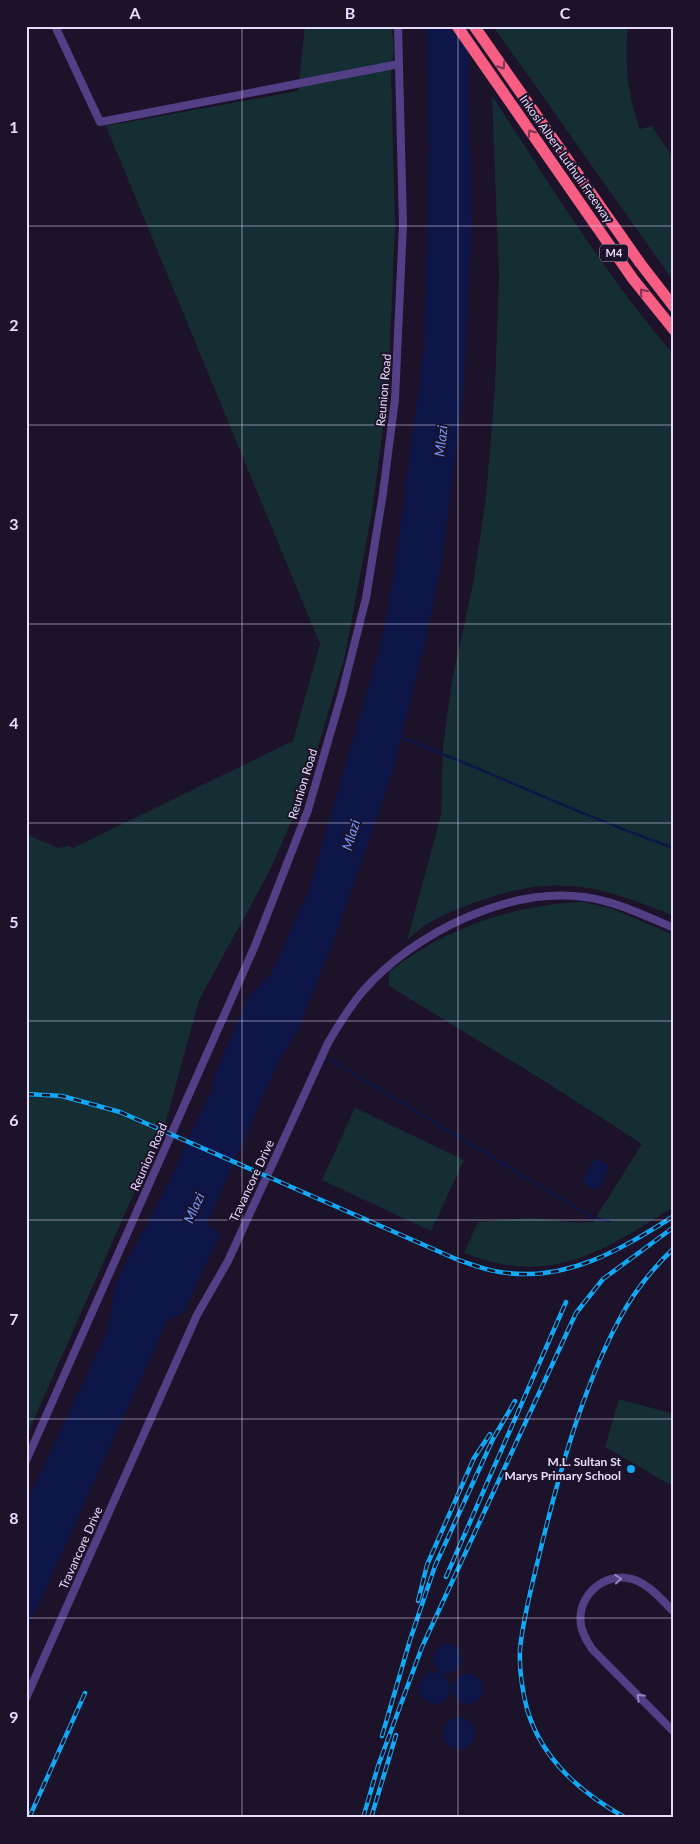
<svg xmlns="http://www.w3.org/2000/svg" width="700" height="1844" font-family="Lato,sans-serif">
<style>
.green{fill:#152e34}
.water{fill:#0e1547}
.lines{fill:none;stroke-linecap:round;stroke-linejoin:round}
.stream{stroke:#0e1547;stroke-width:2.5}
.minor{stroke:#533f86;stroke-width:8}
.highway{stroke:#f85d83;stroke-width:11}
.rail-casing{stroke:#11a9f5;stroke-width:4.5}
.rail{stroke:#1c122a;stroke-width:2.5;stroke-dasharray:8;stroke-linecap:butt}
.oneway{stroke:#7f3452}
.oneway2{stroke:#9686bc}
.grid{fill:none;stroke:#e8dcfd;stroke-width:1;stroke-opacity:0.55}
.poi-dot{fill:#11a9f5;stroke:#1c122a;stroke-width:2}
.labels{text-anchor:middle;stroke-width:4;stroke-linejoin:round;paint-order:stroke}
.shield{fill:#1c122a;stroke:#ab9fbe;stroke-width:1}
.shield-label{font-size:11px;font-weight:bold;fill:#e8dcfd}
.street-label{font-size:12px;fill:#e8dcfd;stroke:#1c122a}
.poi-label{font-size:12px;font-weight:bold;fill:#e8dcfd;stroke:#1c122a;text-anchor:end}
.water-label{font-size:14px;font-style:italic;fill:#6f99f9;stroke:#1c122a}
.neatline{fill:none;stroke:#e8dcfd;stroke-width:2}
.grid-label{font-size:16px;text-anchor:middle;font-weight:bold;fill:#e8dcfd}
</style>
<rect width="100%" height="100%" fill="#1c122a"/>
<!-- green -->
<g class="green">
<path d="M305,26h86l3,20 -3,26 4,153 -7,165 -16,122 -27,143 -40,136 -37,83 -69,126 -33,121 -140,316v-603l32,14 10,-2 5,2 220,-107 27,-97 -214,-518 192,-35z"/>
<path d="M493,26h135c-4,32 0,74 12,103l12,-3 22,33v123z"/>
<path d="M492,96c58,88 113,179 182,259v561c-80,-33 -122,-43 -206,-11 -21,8 -46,18 -61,36l34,-126 2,-68 9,-66 21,-97 13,-86 9,-111 4,-111z"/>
<path d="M584,902l29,7 61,26v272c-74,45 -121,80 -210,46l14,-31 52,-4 50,5 13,-1 49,-78 -96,-62 -157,-96v-14c57,-44 122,-67 195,-70z"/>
<path d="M355,1108l109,52 -33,71 -109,-51z"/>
<path d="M619,1399l55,15v73l-69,-40z"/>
</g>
<!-- water -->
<g class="water">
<path d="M426,26h42l4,199 -9,171 -21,166 -19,89 -31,123 -53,152 -42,106 -18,28 -72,164 13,9 -36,79 -17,9 -141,311v-129l82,-173 7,-46 48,-90 51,-109 1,-11 33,-77 23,-23 38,-84 72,-247 13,-70 30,-225 5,-200z"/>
<path d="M595,1158l12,6 2,4 -10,20 -5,2 -12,-9z"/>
<path d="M450,1644l8,4 5,13 -8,11 -12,2 8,11c0,12 -7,19 -19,19l-12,-8 -2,-10 9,-13 13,-1 -7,-10c0,-11 6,-18 17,-18z"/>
<circle cx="468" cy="1689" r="15"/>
<circle cx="459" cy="1733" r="16"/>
</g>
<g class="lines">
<!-- stream -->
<g class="stream">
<path d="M400,737c92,35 181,79 274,111"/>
<path d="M330,1059l263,159 17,3"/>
</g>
<!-- minor -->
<g class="minor">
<path d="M55,26l45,96 299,-58"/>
<path d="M26,1461l228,-513 54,-138 34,-117 24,-95 17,-105 12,-94 8,-174 -5,-199"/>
<path d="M674,1612c-12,-12 -25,-28 -42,-33 -28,-8 -56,18 -51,46 1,9 6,16 11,24l82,83"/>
<path d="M26,1698l171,-383 31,-54 100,-218c11,-19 22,-37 36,-53 50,-57 144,-103 220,-93 32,4 61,19 90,31"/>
</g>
<!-- highway -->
<g class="highway">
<path d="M457,26l176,253 41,51"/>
<path d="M474,26l166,237 34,44"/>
</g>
<!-- rail casing -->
<g class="rail-casing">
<g id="rail">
<path d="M26,1094l36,2 58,16 336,147c14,5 29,11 44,13 66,11 120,-22 174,-56"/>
<path d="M446,1577l120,-275"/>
<path d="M418,1601l9,-36 47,-107 16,-24"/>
<path d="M382,1736l28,-96 25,-74 58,-127 22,-38"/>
<path d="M29,1818l56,-125"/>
<path d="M363,1818l15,-52 44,-119 154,-334 27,-34 71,-52"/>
<path d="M371,1818l25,-83"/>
<path d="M626,1818c-45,-25 -84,-58 -99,-109 -5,-20 -8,-40 -7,-60 3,-30 11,-60 18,-89 19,-79 43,-169 81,-240 14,-27 33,-51 55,-72"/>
</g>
</g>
<!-- rail -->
<use href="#rail" class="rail"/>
</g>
<!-- one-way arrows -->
<defs><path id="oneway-chevron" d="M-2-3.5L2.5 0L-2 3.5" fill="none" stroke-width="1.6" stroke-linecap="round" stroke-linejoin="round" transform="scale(1.25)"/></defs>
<g class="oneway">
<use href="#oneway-chevron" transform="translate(502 66) rotate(55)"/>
<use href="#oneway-chevron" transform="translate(531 133) rotate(-125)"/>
<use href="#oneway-chevron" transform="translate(643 292) rotate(-129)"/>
</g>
<g class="oneway2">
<use href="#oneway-chevron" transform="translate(618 1579) rotate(-5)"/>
<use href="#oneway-chevron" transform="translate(640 1697) rotate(-134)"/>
</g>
<!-- grid -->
<path class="grid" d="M242,26v1792M458,26v1792M26,226h648M26,425h648M26,624h648M26,823h648M26,1021h648M26,1220h648M26,1419h648M26,1618h648"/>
<!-- markers -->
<circle class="poi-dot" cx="631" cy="1469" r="5"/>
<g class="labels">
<!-- shield labels -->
<rect class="shield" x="600" y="244.5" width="28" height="17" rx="4"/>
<g class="shield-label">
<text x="614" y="257">M4</text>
</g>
<!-- street labels -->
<g class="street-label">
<text transform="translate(566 159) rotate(55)" y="4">Inkosi Albert Luthuli Freeway</text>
<text transform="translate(384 390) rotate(-85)" y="4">Reunion Road</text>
<text transform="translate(303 784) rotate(-73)" y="4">Reunion Road</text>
<text transform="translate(149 1157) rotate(-66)" y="4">Reunion Road</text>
<text transform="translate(252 1181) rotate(-65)" y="4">Travancore Drive</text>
<text transform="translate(81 1548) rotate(-66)" y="4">Travancore Drive</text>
</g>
<!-- poi labels -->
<g class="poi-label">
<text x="621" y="1466">M.L. Sultan St<tspan x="621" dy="14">Marys Primary School</tspan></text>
</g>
<!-- water labels -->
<g class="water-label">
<text transform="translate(441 441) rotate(-84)" y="5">Mlazi</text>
<text transform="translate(351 835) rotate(-73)" y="5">Mlazi</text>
<text transform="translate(194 1208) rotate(-66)" y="5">Mlazi</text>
</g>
</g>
<!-- border -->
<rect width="700" height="1844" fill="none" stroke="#1c122a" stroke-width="55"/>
<rect x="28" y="28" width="644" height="1788" class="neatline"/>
<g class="grid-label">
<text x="135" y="19">A</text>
<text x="350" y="19">B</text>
<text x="565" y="19">C</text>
<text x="14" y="133">1</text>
<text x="14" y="331">2</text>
<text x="14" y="530">3</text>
<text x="14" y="729">4</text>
<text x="14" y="928">5</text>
<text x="14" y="1126">6</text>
<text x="14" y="1325">7</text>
<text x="14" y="1524">8</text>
<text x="14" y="1723">9</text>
</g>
</svg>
